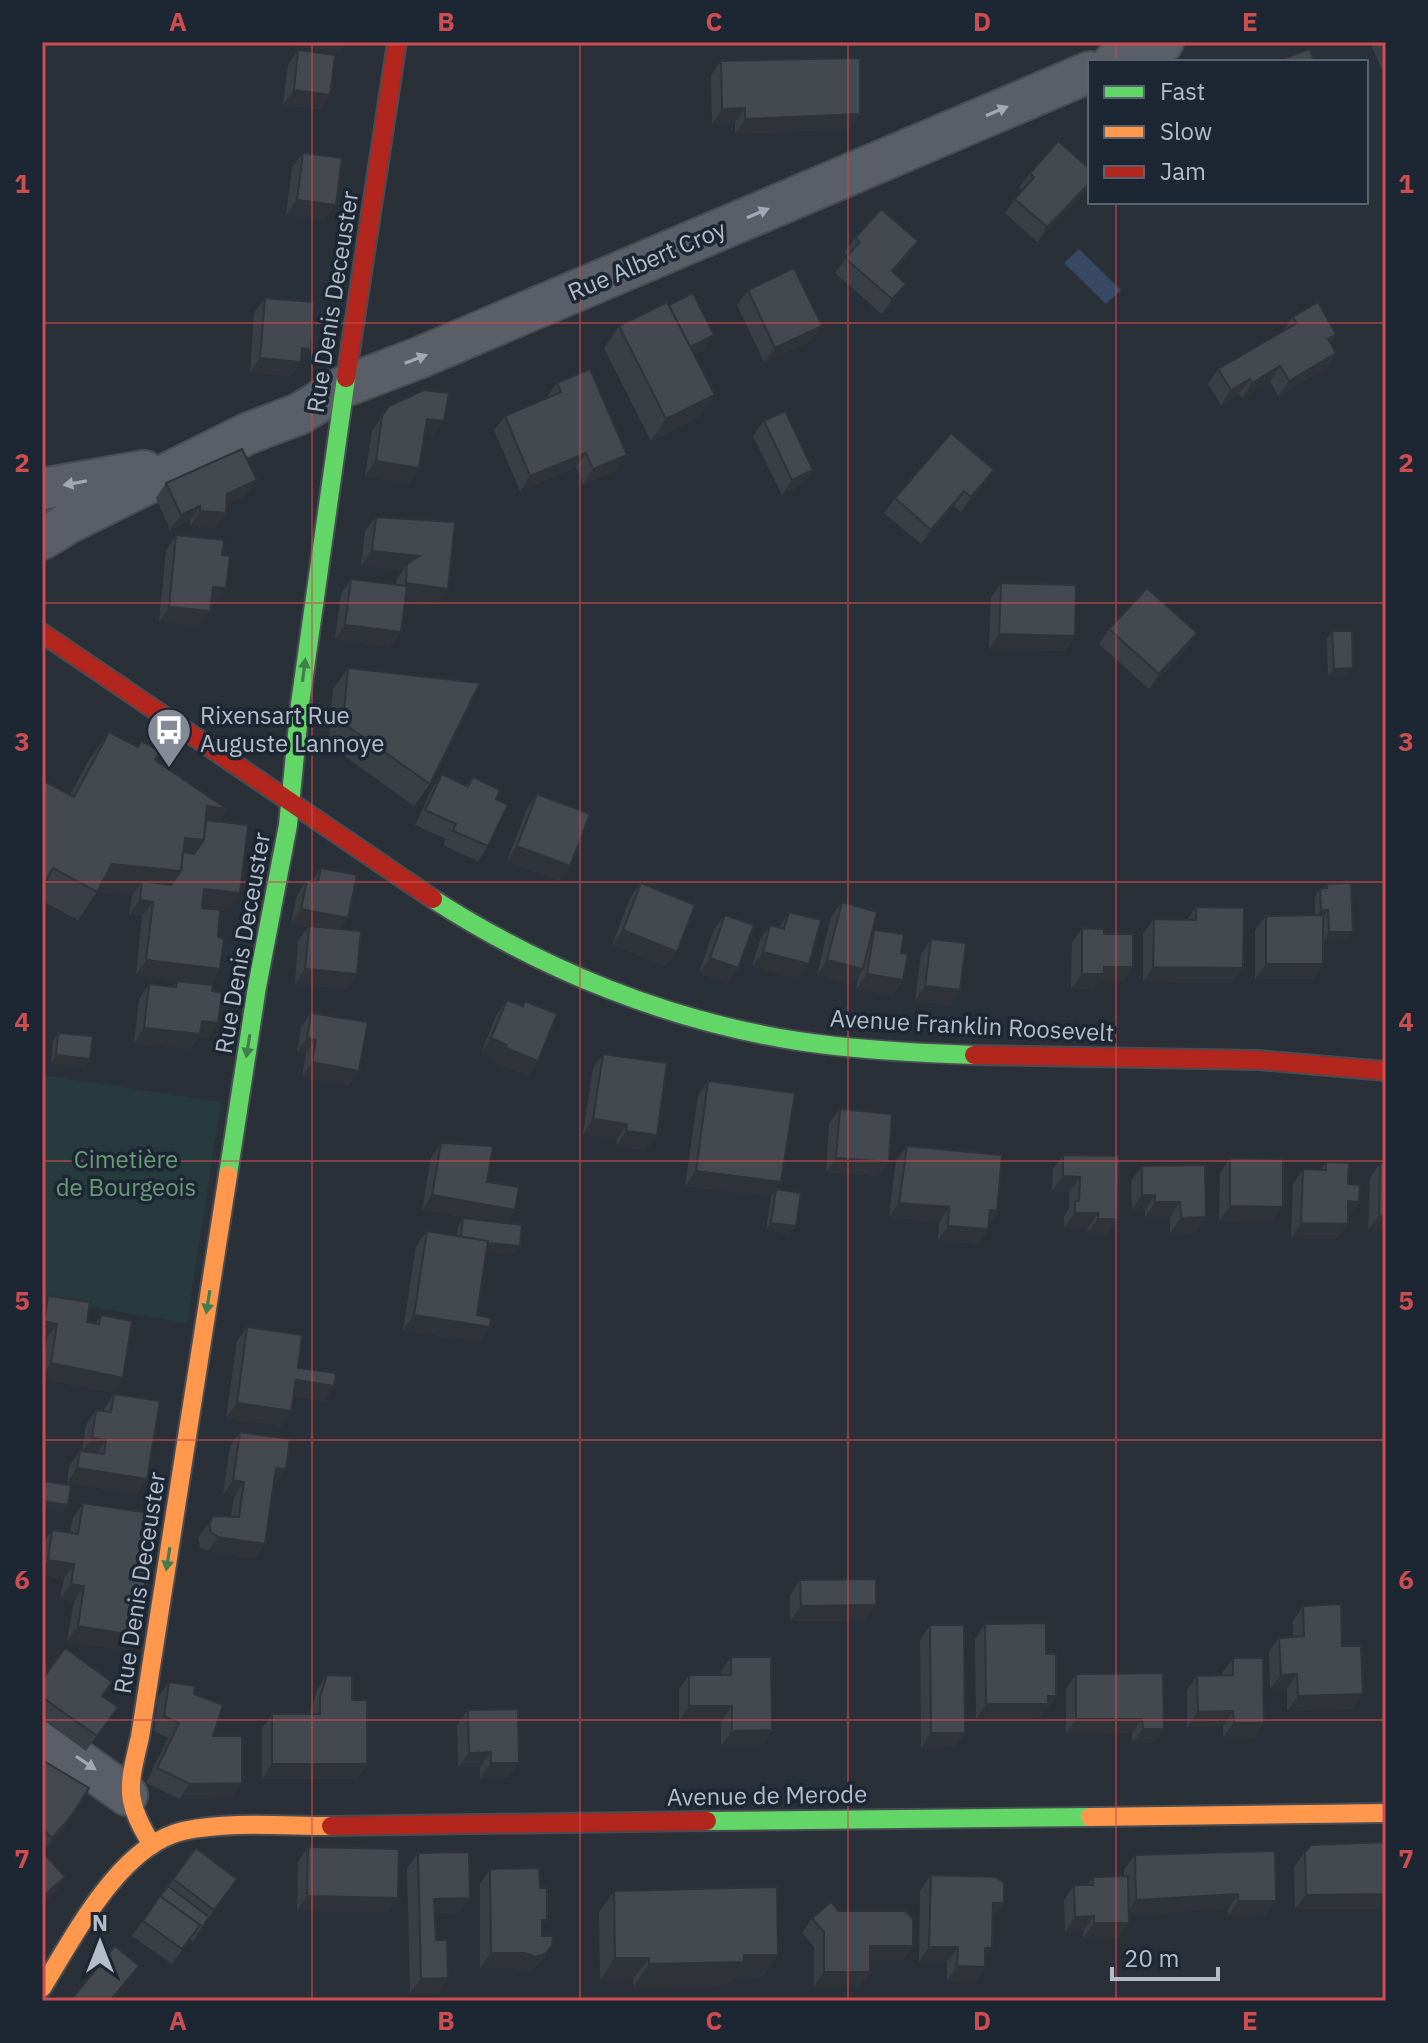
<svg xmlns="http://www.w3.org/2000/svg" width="1428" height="2043" font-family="'IBM Plex Sans',sans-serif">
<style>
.green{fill:#273a3e}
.water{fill:#384963}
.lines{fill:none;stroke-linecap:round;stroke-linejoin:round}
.street-casing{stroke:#484c53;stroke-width:44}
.fast-casing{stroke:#484c53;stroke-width:22}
.slow-casing{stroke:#484c53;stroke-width:22}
.jam-casing{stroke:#484c53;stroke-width:22}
.street{stroke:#5a5e66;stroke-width:40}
.fast{stroke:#63d668;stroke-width:18}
.slow{stroke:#ff974d;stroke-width:18}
.jam{stroke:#b3261e;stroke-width:18}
.wall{fill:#3a3f45}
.shaded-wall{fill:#303338}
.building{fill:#444950;stroke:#303338;stroke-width:2}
.oneway{fill:#a2a9b5}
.oneway2{fill:#407e4e}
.grid{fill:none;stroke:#ce4d50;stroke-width:2;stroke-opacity:0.55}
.labels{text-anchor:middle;stroke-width:7;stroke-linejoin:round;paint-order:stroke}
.street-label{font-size:24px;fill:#b4bcc9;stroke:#1d2633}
.poi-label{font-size:24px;fill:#b4bcc9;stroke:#1d2633;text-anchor:start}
.park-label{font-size:24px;fill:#6b9a76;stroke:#1d2633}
.neatline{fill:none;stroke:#ce4d50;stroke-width:3}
.grid-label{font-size:26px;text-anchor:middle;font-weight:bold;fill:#ce4d50}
</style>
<rect width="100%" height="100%" fill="#2a3038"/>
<!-- green -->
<path class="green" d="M42,1075l179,27 -34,221 -145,-24z"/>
<!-- water -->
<path class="water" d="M1079,249l42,41 -15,14 -42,-41z"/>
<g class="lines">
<!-- street casing -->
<g class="street-casing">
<g id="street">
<path d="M1114,62l49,-20"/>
<path d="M42,489l102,-18"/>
<path d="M42,539l28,-17 179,-89 50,-19 44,-27 78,-30 669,-285"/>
<path d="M42,1734l85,61"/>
</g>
</g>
<!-- fast casing -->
<g class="fast-casing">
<g id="fast">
<path d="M433,899c110,71 236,122 365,142 58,9 117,12 176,14"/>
<path d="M228,1175l29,-188 31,-162 12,-121 46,-326"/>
<path d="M707,1821l383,-4"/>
</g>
</g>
<!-- slow casing -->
<g class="slow-casing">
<g id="slow">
<path d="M1090,1817l296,-4"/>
<path d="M152,1845c-28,-46 -24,-57 -12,-108l88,-562"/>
<path d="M42,1988c32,-51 77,-142 141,-157 47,-10 100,-5 148,-5"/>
</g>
</g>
<!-- jam casing -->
<g class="jam-casing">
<g id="jam">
<path d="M346,378l51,-336"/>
<path d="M42,633l391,266"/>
<path d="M974,1055l284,5 128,11"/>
<path d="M331,1826l376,-5"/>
</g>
</g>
<!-- street -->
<use href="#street" class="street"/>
<!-- fast -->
<use href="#fast" class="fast"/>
<!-- slow -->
<use href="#slow" class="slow"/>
<!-- jam -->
<use href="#jam" class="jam"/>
</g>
<!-- wall -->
<g class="wall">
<path d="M1370,42h16v38z"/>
<path d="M298,50l22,59 -37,-4 5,-40z"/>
<path d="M721,61l129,68 -115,5v-11l-23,1 -1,-49z"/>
<path d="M303,153l22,67 -39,-5 6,-47z"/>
<path d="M1090,169v18l-3,3 -50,52 -32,-29 17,-23 -3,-2 11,-15z"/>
<path d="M855,238l63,3 -10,15 -15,16 3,26 -14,16 -47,-41 13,-18 -4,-2z"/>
<path d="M1386,252v13l-3,-9z"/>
<path d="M748,290l63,51 -47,21 -27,-57z"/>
<path d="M265,298l46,51 -21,27 -40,-3 4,-60z"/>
<path d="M669,305l35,45 -10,4 6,62 -49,25 -47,-93 15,-22z"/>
<path d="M1293,317l43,17 -6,8 6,11 -10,15 -48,28 -8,-15 -28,17 -3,-4 -18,11 -13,-21 10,-15 65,-38z"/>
<path d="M557,383l60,87 -34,14 -7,-17 -56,24 -26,-61 11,-14 41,-18z"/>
<path d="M389,406l45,30 -10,-2 -15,49 -44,-7 7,-45z"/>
<path d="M764,421l49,49 -10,14 -21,11 -29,-59z"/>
<path d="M994,470l-10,14 -23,28 -7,-6 -33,38 -37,-31 11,-15z"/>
<path d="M166,483l80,12 -20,9v9l-11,15 -25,-2v-5l-20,9 -14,-32z"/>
<path d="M376,517l72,72 -10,15 -33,-5 -15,48 -55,-8 6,-45 10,-15 45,6 1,-7 6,-8 -42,-4 4,-35z"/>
<path d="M176,535l40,68h-5l-11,23 -41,-4 7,-72z"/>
<path d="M1001,583l74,53 -11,15 -75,-2 2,-51z"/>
<path d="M1109,629l88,4 -11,15 -37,41 -50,-45z"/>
<path d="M1332,631l21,37 -5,7 -20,1 -1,-37z"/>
<path d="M348,668l82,116 -16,22 -86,-62 5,-55z"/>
<path d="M109,732l28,14 4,-5 14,19 72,49 -9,13 22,71 -10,15 -27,-4 -1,4 16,29 2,32 -10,15 -74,-9 6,-59 -13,-1 3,-19 -35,-4 -19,28 -36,-19v-121l28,15 19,-35z"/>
<path d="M442,774l24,12 7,-9 23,22 -8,47 -10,15 -35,-16 3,-6 -31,-14 17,-36z"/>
<path d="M537,794l33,72 -10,15 -53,-20 20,-53z"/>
<path d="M321,868l20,61 6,60 -52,-5 3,-43 10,-14 -17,-4 6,-28 10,-15 5,1z"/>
<path d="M641,883l25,83 -54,-21 18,-47z"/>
<path d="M1327,884l26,48 -5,7 -24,1 -11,39h-58v-49l11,-14 49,-1v-19l5,-7h3z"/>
<path d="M842,902l30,31 2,-3 27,23 2,27 -10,15 -37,-6 3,-14 -6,9 -36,-9 14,-58z"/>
<path d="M1196,907l37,76 -90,-1v-48l11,-15 33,1z"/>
<path d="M789,912l10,67 -47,-13 8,-26 10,-15 9,2z"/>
<path d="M725,915l13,53 -10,15 -29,-10 15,-44z"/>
<path d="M1082,928l22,6 19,48h-25l-5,7h-22l1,-46z"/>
<path d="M931,939l29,51 -10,15 -35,-4 6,-47z"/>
<path d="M177,981l31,57 -9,-1 -9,12 -56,-6 5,-44 10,-15 23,3z"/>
<path d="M507,1000l15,6 3,-5 3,75 -33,-13 2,-3 -16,-7 16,-39z"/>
<path d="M311,1013l48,58 -10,14 -47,-8 4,-23 -9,-1 4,-26z"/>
<path d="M58,1033l32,26 -5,8 -34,-4 2,-23z"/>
<path d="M603,1054l43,96 -30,-4 1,-7 -34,-5 10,-66z"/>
<path d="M708,1081l68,108 14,45 -24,-4 5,-33 -86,-11 13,-91z"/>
<path d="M840,1109l38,67 -52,-4 3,-48z"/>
<path d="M441,1143l46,39 28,28 -9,13 9,31 -28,-3 -10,64 13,12 -11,15 -76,-12 13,-84 11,-15 30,5 1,-10 5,-8 16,2 -57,-10 9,-52z"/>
<path d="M907,1146l90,65 -8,13 -1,5 -10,15 -40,-4 1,-18 -50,-5 7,-56z"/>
<path d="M1063,1155l56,1 -11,78 -21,-1 1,-5h-24v-12l5,-7v-17l-17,-1 1,-22z"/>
<path d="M1230,1158l42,64 -53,-1 1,-48z"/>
<path d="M1326,1162l23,54 -12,23 -46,-1 2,-54 10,-15 17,1z"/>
<path d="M1380,1163l6,68 -18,-1 2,-52z"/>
<path d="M1142,1166l64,51 -10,15 -26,1v-16h-25v-7h-13l-1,-29z"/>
<path d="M48,1296l39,26 8,2 6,-9 12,78 -71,-14v-9l5,-32 -5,-1v-32z"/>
<path d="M247,1327l51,41 36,18 -10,15 -31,-5 -12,30 -55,-8 11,-77z"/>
<path d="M114,1394l23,100 -70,-11 2,-17 11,-15h2l4,-26 10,-15 7,1z"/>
<path d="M240,1432l46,37 -11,15h-1l-9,60 -11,14 -46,-7 -8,-4 -2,-9 15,-22h18l3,-19 -11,-2 7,-49z"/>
<path d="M83,1503l54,133 -10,15 -60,-10 7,-40 -14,-2 4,-21 -22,-3v-30l10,-15 18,3 3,-15z"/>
<path d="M800,1580l66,40 -76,1v-26z"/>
<path d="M1303,1606l39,40 21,48 -11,15 -65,2v-22h-17l-1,-37 10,-14 14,-1v-16z"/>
<path d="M985,1624l61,30 10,42 -10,14h-2l-6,9h-62l-1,-80z"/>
<path d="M930,1625l35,108 -11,14 -33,1 -1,-108z"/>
<path d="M731,1657l31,88 -41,1v-25h-42v-32l10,-14h32v-3z"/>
<path d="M1233,1658l31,65 -11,14h-30v-11l-36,1v-37l10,-14 25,-1v-2z"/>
<path d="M1076,1674l88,55 -11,14h-21v-10l-66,1v-45z"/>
<path d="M327,1675l25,25 15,64 -10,15h-95v-50l10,-15h38l7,-24z"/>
<path d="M42,1680l60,16 16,11 -32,44 -44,-32z"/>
<path d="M169,1682l25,12 19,42 29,47 -10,15 -53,1 -33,-16 22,-45 -14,-7 4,-34z"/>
<path d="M468,1710l41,67 -29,1v-11h-22l-1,-42z"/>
<path d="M42,1760l28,58 -10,15 -17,19 22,25 -10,15 -13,11z"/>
<path d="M1386,1842l-91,67 -1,-42 11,-15z"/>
<path d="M308,1847l80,65 -91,-1 1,-49z"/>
<path d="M418,1853l52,45 -11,14 -24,1 1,27 12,38 -10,15h-28l-3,-125z"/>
<path d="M1135,1855l141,46 -11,14 -37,1v-7l-99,5 -10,24h-36v-7l-18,1 -1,-32 10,-15h13l6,-8 31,-1v-7z"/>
<path d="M490,1869l50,19 2,48 10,10 -17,23 -10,3 -11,-4h-34v-84z"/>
<path d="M931,1875l73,28 -11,15 -1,30 -7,9 -10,25 -28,-1v-19h-28l1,-72z"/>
<path d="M173,1879l54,15 -20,26 -14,22 -3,-3 -18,25 -40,-28z"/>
<path d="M614,1891l164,64 -15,21 -29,1 -5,7 -95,2 -1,-7 -33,1 -1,-68z"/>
<path d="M839,1911l74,35 -10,14h-33v12l-11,14h-45v-39l-12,-14 10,-15z"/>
</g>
<!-- shaded-wall -->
<g class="shaded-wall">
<path d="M293,42h55l-8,11 -50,-7z"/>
<path d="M294,90l36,5 -10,14 -37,-4z"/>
<path d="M745,108l-10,15 -23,1 10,-15z"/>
<path d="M860,114l-10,15 -115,5 10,-15z"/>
<path d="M1090,183v4l-3,3 -50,52 10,-15z"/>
<path d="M297,200l39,5 -11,15 -39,-5z"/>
<path d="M918,241l-10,15 -27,30 11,-15z"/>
<path d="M906,284l-10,14 -14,16 10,-15z"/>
<path d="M822,326l-11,15 -47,21 11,-14z"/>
<path d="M714,335l-10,15 -31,15 11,-14z"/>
<path d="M302,348l9,1 -21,27 -40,-3 10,-15z"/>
<path d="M1336,353l-10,15 -48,28 11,-15z"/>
<path d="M1280,366l-10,15 -28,17 10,-15z"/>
<path d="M1250,379l-11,15 -18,11 10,-15z"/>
<path d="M715,395l-15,21 -49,25 15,-22z"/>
<path d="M427,419l17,2 -10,15 -18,-3z"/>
<path d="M586,453l-10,14 -56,24 10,-15z"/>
<path d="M627,455l-10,15 -34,14 10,-15z"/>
<path d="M376,461l43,7 -10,15 -44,-7z"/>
<path d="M813,470l-10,14 -21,11 10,-15z"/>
<path d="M994,470l-10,14 -23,28 10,-15z"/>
<path d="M257,480l-11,15 -30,14 11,-15z"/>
<path d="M964,491l-10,15 -33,38 10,-14z"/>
<path d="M200,506l-10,15 -20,9 11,-15z"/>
<path d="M200,511l26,2 -11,15 -25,-2z"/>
<path d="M372,551l47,5 -12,8 -4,6 -42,-4z"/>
<path d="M406,583l42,6 -10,15 -43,-6z"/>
<path d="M213,587l13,1 -10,15 -14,-1z"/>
<path d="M169,607l41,4 -10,15 -41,-4z"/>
<path d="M345,625l56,7 -11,15 -55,-8z"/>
<path d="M1197,633l-11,15 -37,41 10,-15z"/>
<path d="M999,634l76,2 -11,15 -75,-2z"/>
<path d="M1353,668l-5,7 -20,1 6,-7z"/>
<path d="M207,806l20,3 -20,28 -9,-18z"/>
<path d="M185,838l19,2 -20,28 -11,-1z"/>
<path d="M517,846l53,20 -10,15 -53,-20z"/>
<path d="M112,864l69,7 -20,28 -19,-18 -10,15 -35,-4z"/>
<path d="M204,889l36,4 -10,15 -36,-4z"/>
<path d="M140,900l13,2 -11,14 -13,-1z"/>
<path d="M301,909l47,9 -10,15 -47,-10z"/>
<path d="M1321,910h7l-5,7h-8z"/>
<path d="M623,930l54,22 -11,14 -54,-21z"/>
<path d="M1329,932h24l-5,7 -24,1z"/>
<path d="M763,952l46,12 -10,15 -47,-13z"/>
<path d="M710,958l28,10 -10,15 -29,-10z"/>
<path d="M146,960l74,9 -10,15 -74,-9z"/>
<path d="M827,960l36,9 -10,15 -36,-9z"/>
<path d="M1266,964h57l-10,15h-58z"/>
<path d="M1104,967h29l-10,15h-25l-5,7h-22l11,-15z"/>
<path d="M1153,967l90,1 -10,15 -90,-1z"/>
<path d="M305,969l52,5 -10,15 -52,-5z"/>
<path d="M867,974l36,6 -10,15 -37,-6z"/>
<path d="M925,986l35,4 -10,15 -35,-4z"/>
<path d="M202,1021l16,2 -10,15 -9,-1 -9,12 -56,-6 10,-15z"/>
<path d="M307,1038l9,2 -10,14 -9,-1z"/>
<path d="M491,1038l16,7 -10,15 -16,-7z"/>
<path d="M506,1048l32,13 -10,15 -33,-13z"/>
<path d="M56,1055l34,4 -5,8 -34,-4z"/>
<path d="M312,1062l47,9 -10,14 -47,-8z"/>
<path d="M593,1119l34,5 -10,15 -34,-5z"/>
<path d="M626,1131l31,4 -11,15 -30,-4z"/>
<path d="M836,1158l53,4 -11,14 -52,-4z"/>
<path d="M696,1171l85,11 -10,15 -86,-11z"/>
<path d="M1063,1176l17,1 -11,15 -17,-1z"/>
<path d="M432,1195l83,15 -10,15 -83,-15z"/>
<path d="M1142,1195h13l-10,15h-13z"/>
<path d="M1348,1201l11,1 -10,14h-11z"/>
<path d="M1155,1202h25l-10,15h-25z"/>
<path d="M899,1203l50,4 -10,15 -50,-5z"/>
<path d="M1230,1206l53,1 -11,15 -53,-1z"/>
<path d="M990,1210l7,1 -10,15z"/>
<path d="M1075,1213h23l-10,15h-24z"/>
<path d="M1379,1216h7v15l-18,-1z"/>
<path d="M1206,1217l-10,15 -26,1 11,-15z"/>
<path d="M1098,1219h20l-10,15 -21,-1z"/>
<path d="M771,1223l25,3 -6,8 -24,-4z"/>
<path d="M1301,1223l47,1 -11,15 -46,-1z"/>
<path d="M948,1226l40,3 -10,15 -40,-4z"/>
<path d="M461,1240l59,6 -5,8 -60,-6z"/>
<path d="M414,1315l76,12 -11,15 -76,-12z"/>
<path d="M44,1321l13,3 -10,14 -5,-1v-13z"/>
<path d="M51,1363l72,15 -10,15 -71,-14v-3z"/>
<path d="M296,1380l38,6 -10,15 -39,-6z"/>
<path d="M237,1403l54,8 -10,15 -55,-8z"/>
<path d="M92,1438l14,2 -10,15 -15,-2z"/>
<path d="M77,1468l70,11 -10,15 -70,-11z"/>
<path d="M276,1468l10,1 -11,15 -9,-1z"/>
<path d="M233,1480l11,2 -10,15 -11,-2z"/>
<path d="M42,1501l26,4 -5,7 -21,-3z"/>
<path d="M218,1537l47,7 -11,14 -46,-7z"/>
<path d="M48,1560l26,4 -10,14 -22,-3v-7z"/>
<path d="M71,1584l13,2 -10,15 -14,-2z"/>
<path d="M876,1605l-10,15 -76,1 11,-15z"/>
<path d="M78,1626l59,10 -10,15 -60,-10z"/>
<path d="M1297,1674l-10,15h-17l11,-14z"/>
<path d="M1363,1694l-11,15 -65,2 11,-15z"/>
<path d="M1048,1696h8l-10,14h-2l-6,9h-62l10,-15z"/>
<path d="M689,1706h43l-11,15h-42z"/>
<path d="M1233,1711l-10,15 -36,1 11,-15z"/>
<path d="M1076,1719h66l-10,14 -66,1z"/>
<path d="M1234,1723h30l-11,14h-30z"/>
<path d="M1143,1729h21l-11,14h-21z"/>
<path d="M772,1730l-10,15 -41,1 11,-15z"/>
<path d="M931,1733h34l-11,14 -33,1z"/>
<path d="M491,1752l-11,15h-22l11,-14z"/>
<path d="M491,1763h28l-10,14 -29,1z"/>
<path d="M272,1764h95l-10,15h-95z"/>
<path d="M242,1783l-10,15 -53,1 11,-15z"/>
<path d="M70,1818l-10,15 -18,19 10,-14z"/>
<path d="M65,1877l-10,15 -13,11v-6z"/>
<path d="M1238,1894l-10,15 -103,6 11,-15z"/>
<path d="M1386,1894v15h-91l11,-14z"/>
<path d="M307,1896l91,2 -10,14 -91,-1z"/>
<path d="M470,1898l-11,14 -35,2 10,-15z"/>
<path d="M1238,1901h38l-11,14 -37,1z"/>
<path d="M993,1903h11l-11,15h-10z"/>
<path d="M1094,1916l-11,15 -18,1 10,-15z"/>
<path d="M1094,1923h35l-10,15h-36z"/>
<path d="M552,1946l-17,23 -10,3 -11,-4h-34l11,-15z"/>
<path d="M870,1946h43l-10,14h-44z"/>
<path d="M929,1947h29l-11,15h-28z"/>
<path d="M985,1948h7l-11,15z"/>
<path d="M744,1955h34l-15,21 -29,1 -5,7 -95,2 15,-22z"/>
<path d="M615,1958h34l-16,21 -33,1z"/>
<path d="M139,1966l-27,35h-2z"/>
<path d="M957,1966l28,1 -10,15 -28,-1z"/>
<path d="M824,1972h46l-11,14h-45z"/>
<path d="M448,1978l-10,15h-28l11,-14z"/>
</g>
<!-- building -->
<g class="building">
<path d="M1310,49l4,13h-40z"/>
<path d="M298,50l37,5 -5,40 -36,-5z"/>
<path d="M860,58v56l-115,5v-11l-23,1 -1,-48z"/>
<path d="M1058,141l32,28v14l-43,44 -32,-28 19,-22 -4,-4z"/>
<path d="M303,153l39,5 -6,47 -39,-5z"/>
<path d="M881,209l37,32 -26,30 14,13 -14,15 -47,-41 15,-16 -5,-4z"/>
<path d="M794,268l28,58 -47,22 -27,-58z"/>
<path d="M693,293l21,42 -24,12 -21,-42z"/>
<path d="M265,298l49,4 -3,47 -9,-1 -1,14 -41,-4z"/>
<path d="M667,302l48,93 -49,24 -47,-93z"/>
<path d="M1318,302l18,32 -8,5 8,14 -47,28 -9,-15 -28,17 -2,-4 -19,11 -13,-21 79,-46 -4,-6z"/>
<path d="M590,369l37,86 -34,14 -7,-16 -56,23 -25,-60 56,-24 -4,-9z"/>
<path d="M424,390l25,3 -5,28 -17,-2 -8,49 -43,-7 6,-45 7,-10z"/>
<path d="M785,411l28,59 -21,10 -28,-59z"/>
<path d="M951,433l43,37 -23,27 -7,-6 -33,39 -36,-32z"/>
<path d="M242,449l15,31 -30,14 -1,19 -26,-2v-5l-19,9 -15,-32z"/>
<path d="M376,517l79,5 -7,67 -42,-6 1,-19 12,-8 -47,-5z"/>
<path d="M176,535l48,5 -2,15 8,1 -4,32 -13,-1 -3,24 -41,-4z"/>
<path d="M351,579l56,7 -6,46 -56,-7z"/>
<path d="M1001,583l75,2 -1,51 -76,-2z"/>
<path d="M1147,588l50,45 -38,41 -50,-45z"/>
<path d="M1332,631h20l1,37 -19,1z"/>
<path d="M348,668l132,15 -50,101 -87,-61z"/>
<path d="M109,732l29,15 3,-6 19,10 -5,9 72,49 -20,-3 -3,34 -19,-2 -4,33 -69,-7 -15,28 -44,-24 -11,20v-108l32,17z"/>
<path d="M442,774l26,13 5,-10 27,13 -4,9 12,6 -20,41 -35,-15 3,-7 -31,-14z"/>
<path d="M537,794l53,20 -20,52 -53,-20z"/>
<path d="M206,820l42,5 -8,68 -36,-4 -2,19 18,2 -2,27 6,2 -4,30 -74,-9 7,-58 -13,-2 2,-19 29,4 10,-14 2,-19 11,2 10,-14z"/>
<path d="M321,868l36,7 -9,43 -47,-9 6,-29 11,2z"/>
<path d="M641,883l54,22 -18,47 -54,-22z"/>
<path d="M1351,883l2,49h-24l-1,-22h-7l-1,-21 7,-1v-4z"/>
<path d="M842,902l35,10 -14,57 -36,-9z"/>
<path d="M1196,907l48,1 -1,60 -90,-1 1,-48 42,1z"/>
<path d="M789,912l32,8 -12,44 -46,-12 7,-27 14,4z"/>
<path d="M725,915l29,10 -16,43 -28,-10z"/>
<path d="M1323,915v49h-57v-48z"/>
<path d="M309,926l52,5 -4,43 -52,-5z"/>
<path d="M1082,928l22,1v5h29v33h-29v7h-22z"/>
<path d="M874,930l30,4 -3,19 7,1 -5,26 -36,-6z"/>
<path d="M931,939l35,4 -6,47 -35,-4z"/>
<path d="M177,981l36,4 -1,6 10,2 -4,30 -16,-2 -2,13 -56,-6 5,-44 27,3z"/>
<path d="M507,1000l16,6 2,-5 32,13 -19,47 -32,-13 1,-3 -16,-7z"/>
<path d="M311,1013l57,9 -9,49 -47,-9 4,-22 -9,-2z"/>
<path d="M58,1033l35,3 -3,23 -34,-4z"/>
<path d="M603,1054l64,9 -10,72 -31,-4 1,-7 -34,-5z"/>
<path d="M708,1081l87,12 -14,89 -85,-11z"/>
<path d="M840,1109l52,5 -3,48 -53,-4z"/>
<path d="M441,1143l52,3 -6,36 32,5 -4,23 -83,-15z"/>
<path d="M907,1146l95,9 -5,56 -7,-1 -2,19 -40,-3 1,-19 -50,-4z"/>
<path d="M1063,1155l56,1 -1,63h-20v-6h-23v-12h4l1,-24 -17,-1z"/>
<path d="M1230,1158l53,1v48l-53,-1z"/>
<path d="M1326,1162l23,1 -1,21 12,1 -1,17 -11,-1v23l-47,-1 2,-54 23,1z"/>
<path d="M1380,1163l6,1v52h-7z"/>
<path d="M1205,1165l1,52 -25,1 -1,-16h-25v-7h-13v-29z"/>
<path d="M776,1189l25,4 -5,33 -25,-3z"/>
<path d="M463,1218l59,7 -2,21 -32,-3v-2l-27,-4z"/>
<path d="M427,1231l61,10 -11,74 14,3 -1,9 -76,-12z"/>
<path d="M48,1296l42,6 -3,20 12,2 2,-9 31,6 -9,57 -72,-15 6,-39 -13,-3z"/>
<path d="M247,1327l55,8 -4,33 38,5 -2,13 -38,-6 -5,31 -54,-8z"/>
<path d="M114,1394l46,7 -13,78 -70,-11 3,-17 24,3 2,-14 -14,-2 4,-28 15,2z"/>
<path d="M240,1432l50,7 -4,30 -10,-1 -11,76 -47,-7 -7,-5 -2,-8 4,-8 26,1 5,-35 -11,-2z"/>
<path d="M42,1481l29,4 -3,20 -26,-4z"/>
<path d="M83,1503l73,11 -19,122 -59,-10 6,-40 -13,-2 3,-20 -26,-4 4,-30 26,4z"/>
<path d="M876,1579v26l-75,1 -1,-26z"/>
<path d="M1341,1604l1,42h19l2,48 -65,2 -1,-22 -16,1 -2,-37 25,-2 -1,-30z"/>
<path d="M1046,1623v31h10v42h-8v8h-62l-1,-80z"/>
<path d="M930,1625h34l1,108h-34z"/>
<path d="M65,1648l47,34 -10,14 16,11 -21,29 -55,-39v-17z"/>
<path d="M731,1657h40l1,73 -40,1v-25h-43v-31h42z"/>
<path d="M1233,1658h30l1,65h-30l-1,-12 -35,1 -1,-36 36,-1z"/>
<path d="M1163,1673l1,56h-21l-1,-10h-66v-45z"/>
<path d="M327,1675l25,1v24h15v64h-95v-50h48v-17z"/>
<path d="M169,1682l26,4 -1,8 29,11 -10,31h29v47l-52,1 -33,-16 22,-45 -15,-7z"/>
<path d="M518,1709l1,54h-28v-11l-22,1 -1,-43z"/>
<path d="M42,1760l47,28 -19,30 -18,20 -10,-9z"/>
<path d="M1386,1842v52l-80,1 -1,-43 6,-7z"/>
<path d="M308,1847l91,2 -1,49 -91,-2z"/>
<path d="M196,1848l41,31 -23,31 -41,-31z"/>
<path d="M42,1851l23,26 -23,20z"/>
<path d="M1275,1851l1,50h-38v-7l-102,6 -1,-45z"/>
<path d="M469,1852l1,46 -36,1 2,41h11l1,38 -27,1 -3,-126z"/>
<path d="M539,1868l1,20h7v32h-5v16h11l-1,10 -7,8 -10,3 -10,-4h-34l-1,-84z"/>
<path d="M931,1875l65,2 8,6v20h-11l-1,45h-7v19l-28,-1 1,-19h-29z"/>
<path d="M1128,1876l1,47h-35v-7l-19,1 -1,-32h19v-8z"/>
<path d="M168,1886l41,31 -11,17 -3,-2 5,-7 -40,-29z"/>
<path d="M777,1887l1,68h-34v7l-95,2v-6h-34l-1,-67z"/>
<path d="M160,1896l40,29 -18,24 -39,-28z"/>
<path d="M831,1902l8,9h66l8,8v27h-43v26h-46v-40l-12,-14z"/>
<path d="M115,1946l24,20 -29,35h-40z"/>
</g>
<!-- one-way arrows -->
<defs><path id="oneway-solid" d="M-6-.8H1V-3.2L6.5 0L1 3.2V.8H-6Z" transform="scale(2)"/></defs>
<g class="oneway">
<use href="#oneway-solid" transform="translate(997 111) rotate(-23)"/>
<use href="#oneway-solid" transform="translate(758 213) rotate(-23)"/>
<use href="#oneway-solid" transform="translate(416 359) rotate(-21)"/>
<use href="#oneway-solid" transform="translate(75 483) rotate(170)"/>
<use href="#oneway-solid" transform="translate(86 1763) rotate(34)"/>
</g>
<g class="oneway2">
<use href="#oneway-solid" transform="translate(304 670) rotate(-83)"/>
<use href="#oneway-solid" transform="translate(248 1046) rotate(99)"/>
<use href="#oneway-solid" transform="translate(208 1302) rotate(99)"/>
<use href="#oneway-solid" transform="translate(168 1559) rotate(99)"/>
</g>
<!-- grid -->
<path class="grid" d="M312,42v1959M580,42v1959M848,42v1959M1116,42v20M1116,202v1799M42,323h1344M42,603h1344M42,882h1344M42,1161h1344M42,1440h1344M42,1720h1344"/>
<!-- icons -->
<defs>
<g id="bus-pin" transform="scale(2.3)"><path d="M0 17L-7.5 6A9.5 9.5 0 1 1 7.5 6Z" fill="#848b96" stroke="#1d2633"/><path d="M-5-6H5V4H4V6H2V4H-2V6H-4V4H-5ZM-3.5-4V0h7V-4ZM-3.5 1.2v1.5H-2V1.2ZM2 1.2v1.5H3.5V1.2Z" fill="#fff"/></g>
</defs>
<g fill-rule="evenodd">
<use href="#bus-pin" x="169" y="730"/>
</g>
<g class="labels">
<!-- street labels -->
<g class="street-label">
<text transform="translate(647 261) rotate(-23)" y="8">Rue Albert Croy</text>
<text transform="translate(333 302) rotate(-81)" y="8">Rue Denis Deceuster</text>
<text transform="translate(243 943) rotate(-80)" y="8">Rue Denis Deceuster</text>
<text transform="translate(972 1026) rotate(3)" y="8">Avenue Franklin Roosevelt</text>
<text transform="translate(140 1583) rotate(-81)" y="8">Rue Denis Deceuster</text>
<text transform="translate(767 1796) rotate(-1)" y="8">Avenue de Merode</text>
</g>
<!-- poi labels -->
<g class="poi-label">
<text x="200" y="724">Rixensart Rue<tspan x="200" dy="28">Auguste Lannoye</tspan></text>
</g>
<!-- park labels -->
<g class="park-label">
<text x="126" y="1168">Cimetière<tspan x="126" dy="28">de Bourgeois</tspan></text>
</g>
</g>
<!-- border -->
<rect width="1428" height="2043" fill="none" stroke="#1d2633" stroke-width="88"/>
<!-- legend -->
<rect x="1088" y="60" width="280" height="144" fill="#1d2633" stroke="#59626f" stroke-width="2"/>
<rect x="1104" y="86" width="40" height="12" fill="#63d668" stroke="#59626f" stroke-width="2"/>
<text x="1160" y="100" font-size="24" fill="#b4bcc9">Fast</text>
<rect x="1104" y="126" width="40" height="12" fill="#ff974d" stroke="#59626f" stroke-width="2"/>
<text x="1160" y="140" font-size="24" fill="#b4bcc9">Slow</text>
<rect x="1104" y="166" width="40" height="12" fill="#b3261e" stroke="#59626f" stroke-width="2"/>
<text x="1160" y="180" font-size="24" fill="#b4bcc9">Jam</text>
<!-- north arrow -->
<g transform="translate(100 1943)" stroke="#1d2633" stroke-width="6" paint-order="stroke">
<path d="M0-6L14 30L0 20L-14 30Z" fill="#b4bcc9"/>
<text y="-12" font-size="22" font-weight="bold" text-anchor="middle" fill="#b4bcc9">N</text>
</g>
<!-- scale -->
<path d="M1112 1967v12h106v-12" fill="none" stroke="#b4bcc9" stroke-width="4"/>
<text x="1124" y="1967" font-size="24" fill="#b4bcc9" stroke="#1d2633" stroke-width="6" paint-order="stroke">20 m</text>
<rect x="44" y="44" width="1340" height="1955" class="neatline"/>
<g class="grid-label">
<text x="178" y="31">A</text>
<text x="446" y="31">B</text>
<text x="714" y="31">C</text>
<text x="982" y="31">D</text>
<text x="1250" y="31">E</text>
<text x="22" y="193">1</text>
<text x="1406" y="193">1</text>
<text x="22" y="472">2</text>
<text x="1406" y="472">2</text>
<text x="22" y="751">3</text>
<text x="1406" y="751">3</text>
<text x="22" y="1031">4</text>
<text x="1406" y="1031">4</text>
<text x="22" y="1310">5</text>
<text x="1406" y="1310">5</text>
<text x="22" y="1589">6</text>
<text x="1406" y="1589">6</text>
<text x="22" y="1868">7</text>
<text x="1406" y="1868">7</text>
<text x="178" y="2030">A</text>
<text x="446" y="2030">B</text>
<text x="714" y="2030">C</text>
<text x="982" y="2030">D</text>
<text x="1250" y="2030">E</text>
</g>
</svg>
